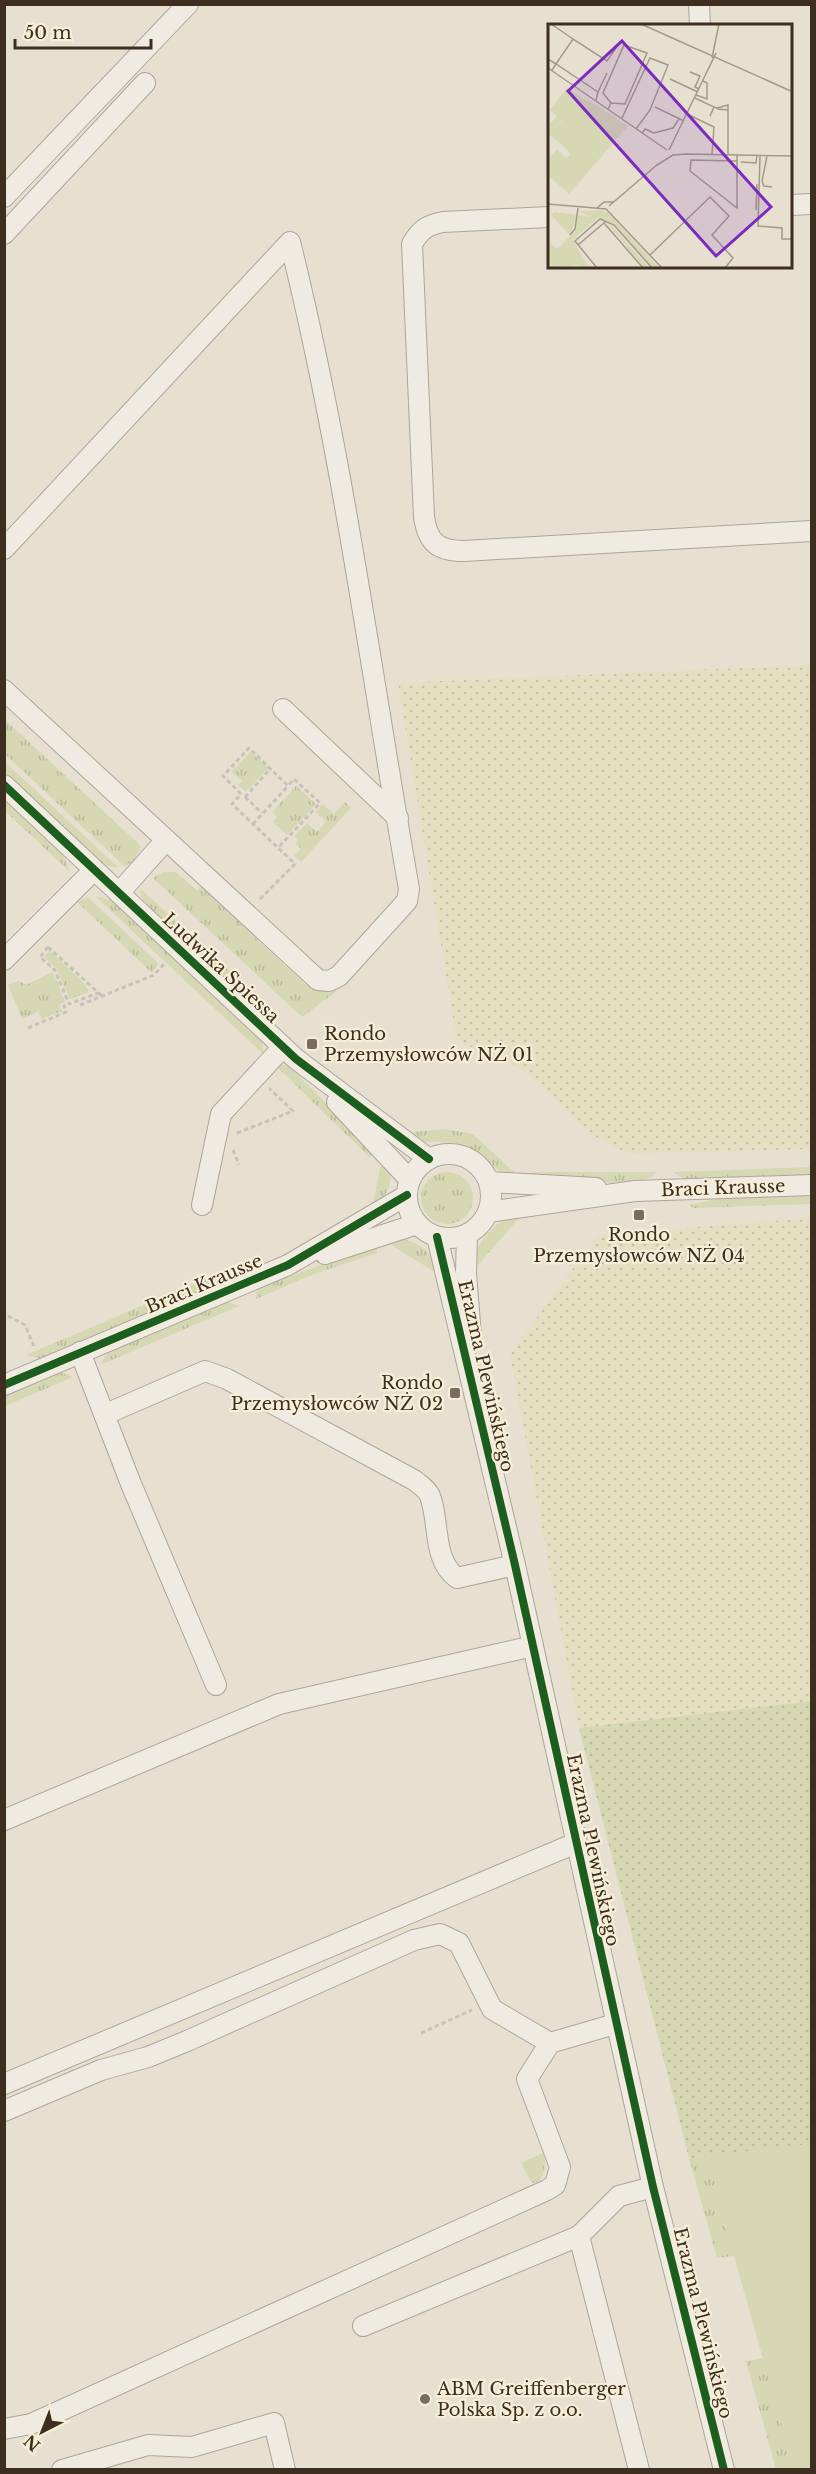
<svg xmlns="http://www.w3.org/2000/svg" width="816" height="2474" font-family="'Libre Baskerville',serif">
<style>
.farmland{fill:url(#farmland-dots)}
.grass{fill:url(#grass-tufts)}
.garden{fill:url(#garden-dots)}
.pitch{fill:#d6d7b3}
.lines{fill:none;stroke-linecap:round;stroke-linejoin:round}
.minor-casing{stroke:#ada599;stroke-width:22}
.path{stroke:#c8c2b9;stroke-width:3;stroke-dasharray:4.5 3;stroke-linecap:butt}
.minor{stroke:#efebe3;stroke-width:20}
.cycleway-casing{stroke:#f7eed8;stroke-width:11}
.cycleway{stroke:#1b5e20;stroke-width:8}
.poi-dot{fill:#786c5e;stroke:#f7eed8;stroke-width:2}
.labels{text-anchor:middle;stroke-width:4.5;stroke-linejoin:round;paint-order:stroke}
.street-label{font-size:18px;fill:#3d2e20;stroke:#f7eed8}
.poi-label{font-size:18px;fill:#3d2e20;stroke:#f7eed8;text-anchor:start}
.inset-road{fill:none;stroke:#a3998a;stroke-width:1.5}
.view{fill:#7b2cbf;fill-opacity:0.15;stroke:#7b2cbf;stroke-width:3}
.inset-edge{fill:none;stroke:#3d2e20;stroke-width:3}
</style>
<defs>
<pattern id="farmland-dots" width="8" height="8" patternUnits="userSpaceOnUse" patternTransform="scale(1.5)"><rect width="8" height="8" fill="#e6dfc2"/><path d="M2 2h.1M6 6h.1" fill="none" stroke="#c6c0a6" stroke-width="1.8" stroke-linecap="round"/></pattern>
<pattern id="grass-tufts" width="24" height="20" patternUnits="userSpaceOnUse" patternTransform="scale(1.5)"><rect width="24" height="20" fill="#d6d7b3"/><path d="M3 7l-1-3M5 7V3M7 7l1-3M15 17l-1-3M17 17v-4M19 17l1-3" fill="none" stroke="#b9b99a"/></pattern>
<pattern id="garden-dots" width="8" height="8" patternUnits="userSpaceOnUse" patternTransform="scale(1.5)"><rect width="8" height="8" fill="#d6d7b3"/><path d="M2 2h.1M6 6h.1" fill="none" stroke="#b9b99a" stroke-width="1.8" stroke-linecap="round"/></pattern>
</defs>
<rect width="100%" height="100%" fill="#e7e0d1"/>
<!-- farmland -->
<g class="farmland">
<path d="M811,665v484l-182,5 -39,-20 -45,-45 -32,-25 -56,-23 -59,-358z"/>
<path d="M811,1218v483l-232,27 -69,-374 88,-119z"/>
</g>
<!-- grass -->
<g class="grass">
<path d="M4,719l137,127 -7,15 -9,6 -120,-113z"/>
<path d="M250,752l18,16 -22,24 -8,-7 4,-4 -11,-9z"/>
<path d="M4,761l115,107 -16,-3 -98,-93z"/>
<path d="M296,786l20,18 -29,31 -14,-13 4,-5 -5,-5z"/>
<path d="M4,800l59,54 7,18 -65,-61z"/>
<path d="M345,802l6,6 -50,54 -7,-6 7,-7 -6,-6 3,-3 -4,-4 13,-13 10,9 9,-10 -10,-10 6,-8 12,10z"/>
<path d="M163,872h12l22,18 4,-3 104,97 15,6 21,-2 -39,29 -149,-139z"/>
<path d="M141,889l136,126 -3,4 -16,-9 -110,-104 -8,-12z"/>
<path d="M95,896l16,4 151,142 2,13z"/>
<path d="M88,897l70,66 -6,10 -75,-71z"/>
<path d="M49,950l36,34 4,8 -19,7 -13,-30 -13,-12z"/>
<path d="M53,972l12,30 -6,3 3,6 -20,8 -4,-7 -16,7 -14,-34 11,-4 7,4z"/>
<path d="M285,1065l11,8 81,81 -8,3 -93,-91z"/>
<path d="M445,1129l28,5 43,40 -15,-1c-14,-13 -27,-28 -47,-30 -17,-2 -30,1 -47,-5l6,-6z"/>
<path d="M385,1163c11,18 3,30 -10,44l-2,-3 7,-36z"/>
<path d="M812,1167l-1,8 -126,5 -12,-8z"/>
<circle cx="447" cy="1198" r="26"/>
<path d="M532,1172h124c-10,20 -106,6 -128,4z"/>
<path d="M811,1196v8l-118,4 -3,-3 31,-7z"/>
<path d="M519,1213v5l-41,47h-6c4,-24 23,-44 47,-52z"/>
<path d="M399,1238c20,4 32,13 40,32l-6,1 -43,-27 -1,-3z"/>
<path d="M377,1244v9l-63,21 -58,25v-7l8,-6z"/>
<path d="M222,1272l-15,16 -166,71 -15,-4z"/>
<path d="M228,1302l11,4 -139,59 7,-12z"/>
<path d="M62,1373l11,4 -68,29v-10z"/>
<path d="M811,2144v102l-94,12 -28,-100z"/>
<path d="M543,2153c4,9 2,22 -5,29l-6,1 -11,-20z"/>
<path d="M811,2351v118h-35l-30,-108z"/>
</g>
<!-- garden -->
<path class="garden" d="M811,1701v443l-122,14 -110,-430z"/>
<!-- pitch -->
<path class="pitch" d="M811,2144v325h-17l-60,-213h-3l-17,-101z"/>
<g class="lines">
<!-- minor casing -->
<g class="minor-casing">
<g id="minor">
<path d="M699,4l1,22"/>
<path d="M4,197l184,-193"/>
<path d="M790,205l22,-1"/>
<path d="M549,217l-106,5c-16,3 -23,8 -31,22l12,273c4,26 14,34 40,34l348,-20"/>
<path d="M4,234l141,-151"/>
<path d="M4,549l286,-307c53,213 81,431 119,647l-2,12 -68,75 -10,5 -11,-1 -314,-290"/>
<path d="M283,709l115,109"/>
<path d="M4,785l292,274 133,100"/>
<path d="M119,893l47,-53"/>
<path d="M4,960l90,-90"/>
<path d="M337,1102l73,78"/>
<circle cx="449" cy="1196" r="42"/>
<path d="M489,1182l107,6"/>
<path d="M202,1205l19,-91 62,-67"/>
<path d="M488,1212l147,-21 177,-6"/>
<path d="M467,1234l-1,39 5,63"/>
<path d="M437,1237l78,328 138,622 71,283"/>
<path d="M325,1254l92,-30"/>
<path d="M80,1352l51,132 85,201"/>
<path d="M4,1385l284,-120 119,-70"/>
<path d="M106,1414l99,-43 22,8 187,101c5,4 14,10 16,16 10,26 2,64 27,82l58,-13"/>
<path d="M4,1820l275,-116 254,-58"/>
<path d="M4,2084l572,-241"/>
<path d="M4,2111l97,-41 47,-13 39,-16 227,-101 26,-6 19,9 33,66 58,34"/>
<path d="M363,2326l216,-90"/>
<path d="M4,2429l27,-5 516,-234 8,-5 5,-18 -33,-88 23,-36 65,-19"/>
<path d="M62,2470l86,-25 44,2 82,-24 11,47"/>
<path d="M639,2470l-60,-234 40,-40 34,-9"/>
</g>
</g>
<!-- path -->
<g class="path">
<path d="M245,797l26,-29"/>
<path d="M245,797l17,16"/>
<path d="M253,824l35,-38"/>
<path d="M260,899l35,-35 -63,-60 9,-10 -18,-18 26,-28 39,38 6,-7 26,24 -42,45"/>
<path d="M48,947l-8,10 15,13 14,34 29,-11"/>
<path d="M48,947l54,49"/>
<path d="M80,1005l74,-30 10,-11"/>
<path d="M28,1028l38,-16 -2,-6 5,-2"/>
<path d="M237,1133l56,-22 -24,-23"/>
<path d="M233,1150l6,15"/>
<path d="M8,1316l17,9 10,24"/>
<path d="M421,2033l51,-23"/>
</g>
<!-- minor -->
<use href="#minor" class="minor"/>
<!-- cycleway casing -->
<g class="cycleway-casing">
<g id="cycleway">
<path d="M4,785l292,274 133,100"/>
<path d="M437,1237l78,328 138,622 71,283"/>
<path d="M4,1385l284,-120 119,-70"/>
</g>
</g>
<!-- cycleway -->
<use href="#cycleway" class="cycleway"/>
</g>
<!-- markers -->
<g class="poi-dot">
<rect x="306" y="1038" width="12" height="12" rx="3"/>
<rect x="633" y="1209" width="12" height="12" rx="3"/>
<rect x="449" y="1387" width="12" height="12" rx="3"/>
<circle cx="425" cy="2399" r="6"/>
</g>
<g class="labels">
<!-- street labels -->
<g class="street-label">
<text transform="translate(221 968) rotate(43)" y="6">Ludwika Spiessa</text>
<text transform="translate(723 1188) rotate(-2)" y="6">Braci Krausse</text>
<text transform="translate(204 1284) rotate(-23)" y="6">Braci Krausse</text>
<text transform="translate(486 1376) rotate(77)" y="6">Erazma Plewińskiego</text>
<text transform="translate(593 1850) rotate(78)" y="6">Erazma Plewińskiego</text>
<text transform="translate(703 2323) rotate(76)" y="6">Erazma Plewińskiego</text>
</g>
<!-- poi labels -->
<g class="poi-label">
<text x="324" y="1040">Rondo<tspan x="324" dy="21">Przemysłowców NŻ 01</tspan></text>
<text x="639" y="1241" text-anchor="middle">Rondo<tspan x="639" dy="21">Przemysłowców NŻ 04</tspan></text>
<text x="443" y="1389" text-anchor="end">Rondo<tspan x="443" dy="21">Przemysłowców NŻ 02</tspan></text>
<text x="437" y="2395">ABM Greiffenberger<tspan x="437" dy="21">Polska Sp. z o.o.</tspan></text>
</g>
</g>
<!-- overview -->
<g transform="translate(548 24)">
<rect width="244" height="244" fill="#e7e0d1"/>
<path d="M39,75l8,5 -34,40 -13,-10 14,-14 9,-2zM52,186l8,3 51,55h-6l-39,-44 -16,-7 -25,23 16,28 -11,-3 -30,3v-27l9,8 18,-18 3,-16 13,2 -12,-6zM6,188l23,3 -7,20 -19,-20zM60,200l5,3 36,41h-5z" fill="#d6d7b3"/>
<path d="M47,80l33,22 -59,68 -21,-19v-16l9,-9 9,8 5,-4 -10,-10z" fill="#d6d7b3"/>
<path d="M19,64l27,18 -16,18 -7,-6 -10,2 -12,13 -1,-7 9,-10 -7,-6z" fill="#d6d7b3"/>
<path class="inset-road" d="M3,0l22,15M93,0l152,68M164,34l7,-34M0,35l8,5 17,-25 34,22 13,-19M0,44l119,82M4,46l4,-6 42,28 -2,8M142,48l10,4 -5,11 4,2M122,55l28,13M50,68l9,-19M148,71l11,4v-16l-4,-2M147,74l19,9 -4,9M107,83l29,14M166,83l3,1 1,1 10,1v-5l-11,3M60,85l3,-6 14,1 22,-51 -23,-8 -21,48 8,10M180,86v45M139,90l27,13 -2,27M74,94l28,-60 18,7 -18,45 -14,19M94,109l3,-4 9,4 19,-5 6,-9M121,126l47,-97M212,131l-2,71 24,2v11h11M219,132l-5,25 2,5 8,1M189,137l-46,-1 -1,11 47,37v-53M193,138l15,1 1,-8M109,141l16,-10 14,-1 106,2M0,180l58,5 56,59M61,182l49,-42M49,184l7,-6h10M208,186l1,-26M56,199l39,45M22,211l5,-6 3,-21M30,221l27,-23M102,231l60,-58 19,19 -17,19 21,23 -8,10M49,244l-22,-27 25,-22 14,6 38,43"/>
<path class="view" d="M74,17l149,166 -55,49 -148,-165z"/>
<rect width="244" height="244" class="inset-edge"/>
</g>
<!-- border -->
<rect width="816" height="2474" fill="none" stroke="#3d2e20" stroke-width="12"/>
<!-- north arrow -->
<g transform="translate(42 2432) rotate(222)" stroke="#f7eed8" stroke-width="4.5" paint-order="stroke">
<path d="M0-4.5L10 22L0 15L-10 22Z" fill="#3d2e20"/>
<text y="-9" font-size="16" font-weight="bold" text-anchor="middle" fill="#3d2e20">N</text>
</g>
<!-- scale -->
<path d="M15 39v9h136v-9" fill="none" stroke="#3d2e20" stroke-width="3"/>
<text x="24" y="39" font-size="18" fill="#3d2e20" stroke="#f7eed8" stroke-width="4.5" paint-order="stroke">50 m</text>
</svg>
